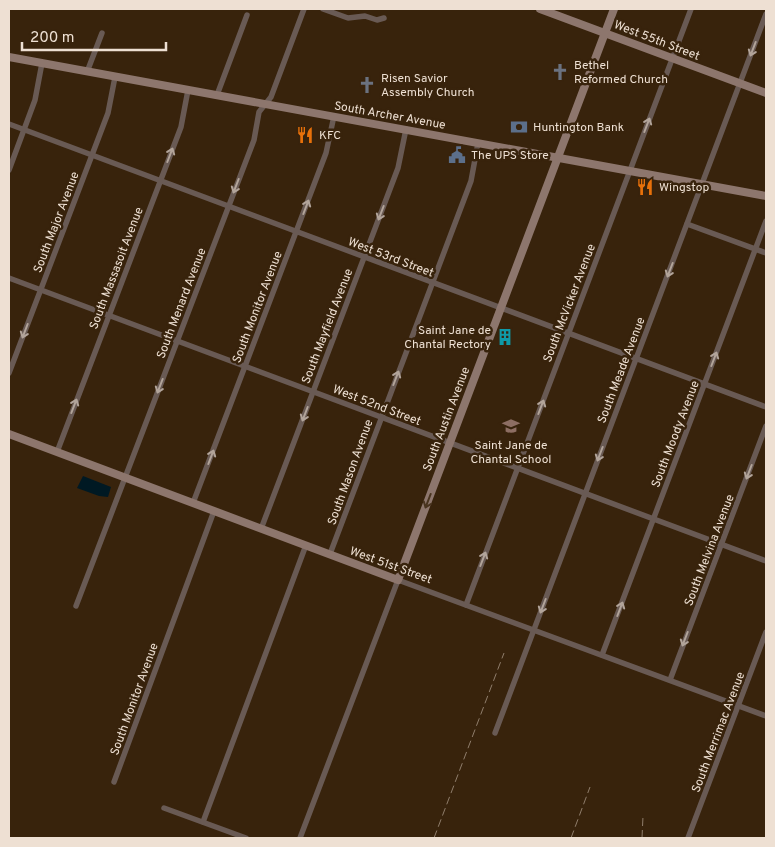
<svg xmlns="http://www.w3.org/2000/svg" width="775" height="847" font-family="Overpass,sans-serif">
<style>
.water{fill:#001923}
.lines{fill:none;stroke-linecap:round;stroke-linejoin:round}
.street{stroke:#695a54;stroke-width:5.5}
.secondary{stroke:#8d766d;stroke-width:8}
.rail{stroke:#8f7d6b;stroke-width:1;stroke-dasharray:8 4;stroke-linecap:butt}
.oneway{stroke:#b2a49a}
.oneway2{stroke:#49341f}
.labels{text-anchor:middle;stroke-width:5;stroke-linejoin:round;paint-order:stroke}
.street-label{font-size:12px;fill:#eee0d3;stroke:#38230c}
.poi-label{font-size:12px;fill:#eee0d3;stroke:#38230c;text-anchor:start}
</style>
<rect width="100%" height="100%" fill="#38230c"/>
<!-- water -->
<path class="water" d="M83,476l28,11 -3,10 -9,-1 -22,-8z"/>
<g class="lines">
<!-- street -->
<g class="street">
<path d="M323,9l25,9 17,-2 12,4 7,-2"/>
<path d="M87,72l15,-39"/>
<path d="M217,95l30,-80"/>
<path d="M9,124l757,283"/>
<path d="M9,170l26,-70 7,-37"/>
<path d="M687,224l79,29"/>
<path d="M9,278l757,283"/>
<path d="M9,373l99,-260 7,-36"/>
<path d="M57,452l124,-325 7,-37"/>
<path d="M193,503l133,-350 8,-37"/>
<path d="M261,529l137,-361 8,-39"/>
<path d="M330,554l141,-373 7,-38"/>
<path d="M466,605l225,-596"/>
<path d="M76,606l178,-466 5,-28 12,-15 33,-88"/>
<path d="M602,655l164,-434"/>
<path d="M670,680l96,-254"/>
<path d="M495,733l271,-719"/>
<path d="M114,782l100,-271"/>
<path d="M164,808l82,30"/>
<path d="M203,822l103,-277"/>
<path d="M300,838l98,-258 368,136"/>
<path d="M688,838l78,-206"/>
</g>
<!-- secondary -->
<g class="secondary">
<path d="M540,9l226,84"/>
<path d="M9,57l757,139"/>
<path d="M9,434l389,146 216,-571"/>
</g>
<!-- rail -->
<g class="rail">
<path d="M434,838l70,-185"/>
<path d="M571,838l19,-51"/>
<path d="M642,838l1,-22"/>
</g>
</g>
<!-- one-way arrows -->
<defs><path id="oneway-shaft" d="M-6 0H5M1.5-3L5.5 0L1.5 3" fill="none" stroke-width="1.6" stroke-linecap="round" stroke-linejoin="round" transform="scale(1.25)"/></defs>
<g class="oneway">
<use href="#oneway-shaft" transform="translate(753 49) rotate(111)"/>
<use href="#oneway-shaft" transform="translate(647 125) rotate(-69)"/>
<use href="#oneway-shaft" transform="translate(170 155) rotate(-69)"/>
<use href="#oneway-shaft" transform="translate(236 186) rotate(111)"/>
<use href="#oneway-shaft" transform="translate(306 207) rotate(-69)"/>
<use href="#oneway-shaft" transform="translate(381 213) rotate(111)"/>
<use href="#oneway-shaft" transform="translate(670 270) rotate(111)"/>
<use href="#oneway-shaft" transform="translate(25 331) rotate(111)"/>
<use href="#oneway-shaft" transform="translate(714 359) rotate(-69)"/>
<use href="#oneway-shaft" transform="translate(396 378) rotate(-69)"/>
<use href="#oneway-shaft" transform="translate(160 386) rotate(111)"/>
<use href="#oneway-shaft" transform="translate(74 406) rotate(-69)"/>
<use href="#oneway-shaft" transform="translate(541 407) rotate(-69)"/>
<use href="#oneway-shaft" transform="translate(305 414) rotate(111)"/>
<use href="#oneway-shaft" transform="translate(600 454) rotate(111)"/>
<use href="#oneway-shaft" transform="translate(211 457) rotate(-69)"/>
<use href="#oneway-shaft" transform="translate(749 472) rotate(111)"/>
<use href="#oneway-shaft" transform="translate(483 559) rotate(-69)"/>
<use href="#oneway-shaft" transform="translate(543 606) rotate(111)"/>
<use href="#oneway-shaft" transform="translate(620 609) rotate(-69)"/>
<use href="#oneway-shaft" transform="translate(685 639) rotate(111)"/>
</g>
<use class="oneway2" href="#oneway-shaft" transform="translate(428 501) rotate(111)"/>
<!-- icons -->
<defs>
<g id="church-bare" transform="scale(1.35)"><path d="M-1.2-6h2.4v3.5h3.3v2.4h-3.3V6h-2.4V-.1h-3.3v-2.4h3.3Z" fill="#6b7280" stroke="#38230c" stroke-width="2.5" paint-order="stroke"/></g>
<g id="bank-bare" transform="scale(1.35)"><path d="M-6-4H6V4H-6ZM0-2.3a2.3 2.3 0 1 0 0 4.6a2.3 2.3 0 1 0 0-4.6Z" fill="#5c6f8a" stroke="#38230c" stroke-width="2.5" paint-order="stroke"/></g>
<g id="restaurant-bare" transform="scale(1.35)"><path d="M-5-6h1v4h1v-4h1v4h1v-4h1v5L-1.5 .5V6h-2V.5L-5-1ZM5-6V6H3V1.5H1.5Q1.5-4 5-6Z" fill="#e8710a" stroke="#38230c" stroke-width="2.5" paint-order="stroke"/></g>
<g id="civic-bare" transform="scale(1.35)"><path d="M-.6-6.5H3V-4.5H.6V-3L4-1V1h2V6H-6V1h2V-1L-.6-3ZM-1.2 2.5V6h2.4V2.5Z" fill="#5c6f8a" stroke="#38230c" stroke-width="2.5" paint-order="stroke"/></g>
<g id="building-bare" transform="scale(1.35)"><path d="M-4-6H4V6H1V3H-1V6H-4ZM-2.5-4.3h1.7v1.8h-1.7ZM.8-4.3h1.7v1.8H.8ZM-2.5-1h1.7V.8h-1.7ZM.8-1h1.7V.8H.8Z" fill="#0f9aa8" stroke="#38230c" stroke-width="2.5" paint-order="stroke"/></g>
<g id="school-bare" transform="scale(1.35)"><path d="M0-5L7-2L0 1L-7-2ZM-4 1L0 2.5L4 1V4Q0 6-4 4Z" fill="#8d6e63" stroke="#38230c" stroke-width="2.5" paint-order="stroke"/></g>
</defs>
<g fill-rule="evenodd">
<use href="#church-bare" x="560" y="72"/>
<use href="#church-bare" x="367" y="85"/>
<use href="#bank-bare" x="519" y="127"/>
<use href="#restaurant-bare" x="305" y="135"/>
<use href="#civic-bare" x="457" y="155"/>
<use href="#restaurant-bare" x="645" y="187"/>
<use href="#building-bare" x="505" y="337"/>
<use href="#school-bare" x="511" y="426"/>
</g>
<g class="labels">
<!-- street labels -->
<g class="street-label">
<text transform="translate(657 40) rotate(21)" y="4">West 55th Street</text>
<text transform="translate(390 115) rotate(10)" y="4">South Archer Avenue</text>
<text transform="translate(56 222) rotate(-69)" y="4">South Major Avenue</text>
<text transform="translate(391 257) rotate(21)" y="4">West 53rd Street</text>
<text transform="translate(116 268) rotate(-69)" y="4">South Massasoit Avenue</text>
<text transform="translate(181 303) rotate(-69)" y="4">South Menard Avenue</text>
<text transform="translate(569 303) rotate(-69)" y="4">South McVicker Avenue</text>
<text transform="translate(257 307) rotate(-69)" y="4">South Monitor Avenue</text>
<text transform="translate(327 326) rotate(-69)" y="4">South Mayfield Avenue</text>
<text transform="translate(621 370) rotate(-69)" y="4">South Meade Avenue</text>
<text transform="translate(377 405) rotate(21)" y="4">West 52nd Street</text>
<text transform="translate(446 419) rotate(-69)" y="4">South Austin Avenue</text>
<text transform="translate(675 434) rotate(-69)" y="4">South Moody Avenue</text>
<text transform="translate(350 472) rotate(-70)" y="4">South Mason Avenue</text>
<text transform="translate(709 550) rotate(-69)" y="4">South Melvina Avenue</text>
<text transform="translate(391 565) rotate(20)" y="4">West 51st Street</text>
<text transform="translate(134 699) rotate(-70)" y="4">South Monitor Avenue</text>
<text transform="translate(718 732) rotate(-69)" y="4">South Merrimac Avenue</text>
</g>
<!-- poi labels -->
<g class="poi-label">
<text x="574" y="69">Bethel<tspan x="574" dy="14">Reformed Church</tspan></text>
<text x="381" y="82">Risen Savior<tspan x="381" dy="14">Assembly Church</tspan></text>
<text x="533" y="131">Huntington Bank</text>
<text x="319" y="139">KFC</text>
<text x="471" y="159">The UPS Store</text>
<text x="659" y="191">Wingstop</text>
<text x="491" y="334" text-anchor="end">Saint Jane de<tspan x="491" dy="14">Chantal Rectory</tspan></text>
<text x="511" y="449" text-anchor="middle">Saint Jane de<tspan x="511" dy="14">Chantal School</tspan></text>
</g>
</g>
<!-- border -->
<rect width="775" height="847" fill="none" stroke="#eee0d3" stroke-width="20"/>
<!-- scale -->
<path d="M22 42v8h144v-8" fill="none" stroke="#eee0d3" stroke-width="2.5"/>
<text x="30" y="42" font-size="15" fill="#eee0d3" stroke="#38230c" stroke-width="4" paint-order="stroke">200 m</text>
</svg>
